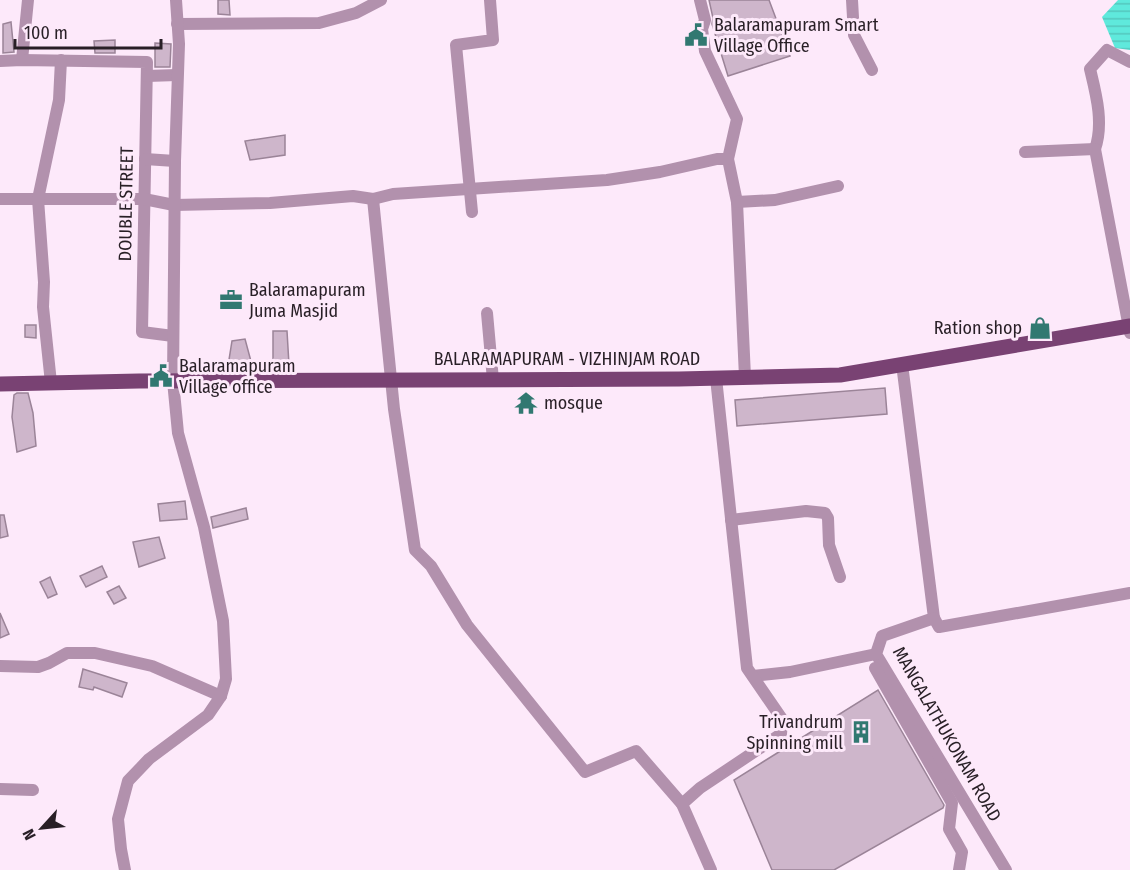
<svg xmlns="http://www.w3.org/2000/svg" width="1130" height="870" font-family="'Fira Sans Condensed',sans-serif">
<style>
.water{fill:url(#water-rules)}
.building{fill:#ceb6cb;stroke:#9b8498;stroke-width:1.5}
.lines{fill:none;stroke-linecap:round;stroke-linejoin:round}
.minor{stroke:#b291ad;stroke-width:12}
.major{stroke:#794273;stroke-width:15}
.labels{text-anchor:middle;stroke-width:6;stroke-linejoin:round;paint-order:stroke}
.poi-label{font-size:18px;fill:#281f26;stroke:#fde9fa;text-anchor:start}
.street-label{font-size:18px;fill:#281f26;stroke:#fde9fa}
</style>
<defs>
<pattern id="water-rules" width="6" height="5" patternUnits="userSpaceOnUse" patternTransform="scale(1.5)"><rect width="6" height="5" fill="#5fe9dc"/><path d="M0 2.5h6" fill="none" stroke="#53c7bd"/></pattern>
</defs>
<rect width="100%" height="100%" fill="#fde9fa"/>
<!-- water -->
<path class="water" d="M1118,0h12v50l-15,-2 -13,-31z"/>
<!-- building -->
<g class="building">
<path d="M218,0h11l1,15 -12,-1z"/>
<path d="M709,0h60l21,56 -62,20 -16,-52 1,-6z"/>
<path d="M11,22l3,30 -11,1v-29z"/>
<path d="M115,40v13h-20l-1,-12z"/>
<path d="M155,43l16,1 -1,23h-15z"/>
<path d="M285,135v20l-35,5 -5,-19z"/>
<path d="M25,325h11v13l-11,-1z"/>
<path d="M273,331h14l2,34 -16,-2z"/>
<path d="M245,339l7,26 -24,1 4,-25z"/>
<path d="M885,388l2,26 -150,12 -2,-26z"/>
<path d="M17,393h11l5,20 3,33 -19,6 -5,-35 2,-22z"/>
<path d="M185,501l2,18 -27,2 -2,-17z"/>
<path d="M246,508l2,11 -35,9 -2,-11z"/>
<path d="M0,515h4l4,21 -8,2z"/>
<path d="M159,537l6,21 -26,9 -6,-25z"/>
<path d="M102,566l5,11 -21,10 -6,-11z"/>
<path d="M50,577l7,17 -9,4 -8,-16z"/>
<path d="M119,586l7,12 -12,6 -7,-12z"/>
<path d="M0,613l9,21 -9,4z"/>
<path d="M83,669l44,14 -5,14 -28,-10 -1,3 -14,-3z"/>
<path d="M878,690l66,115 -1,3 -109,62h-62l-38,-90z"/>
</g>
<g class="lines">
<!-- minor -->
<g class="minor">
<path d="M700,0l5,20 -3,9 3,22 32,68 -9,40 9,43 8,175"/>
<path d="M852,0l2,35 18,35"/>
<path d="M177,24l142,-1 37,-10 25,-13"/>
<path d="M22,60l6,-60"/>
<path d="M0,61l22,-1 125,2 -5,270 31,4"/>
<path d="M147,76l30,-1"/>
<path d="M1095,149c9,-26 1,-55 -5,-80l17,-19 23,12"/>
<path d="M1025,152l70,-3 35,184"/>
<path d="M145,159l30,2"/>
<path d="M0,199h144l30,6 96,-2 83,-7 20,3 20,-5 214,-14 53,-8 57,-13h11"/>
<path d="M373,199l21,210 21,141 16,16 36,59 118,147 51,-21 46,53"/>
<path d="M737,202l38,-2 63,-14"/>
<path d="M472,212l-16,-167 37,-5 -3,-40"/>
<path d="M487,313l6,67"/>
<path d="M902,364l32,254 -52,18 -6,18 130,216"/>
<path d="M51,383l-8,-76 1,-25 -6,-83 21,-99 2,-40"/>
<path d="M731,520l75,-9 19,2 3,5 1,27 11,32"/>
<path d="M934,618l5,9 191,-34"/>
<path d="M0,666l38,1 11,-4 18,-10h28l57,13 69,30"/>
<path d="M875,668l77,135 -3,26 13,23 -3,18"/>
<path d="M753,676l37,-4 86,-18"/>
<path d="M0,789l33,1"/>
<path d="M125,870l-4,-21 -3,-30 10,-38 21,-22 59,-44 13,-19 5,-17 -3,-58 -19,-94 -26,-94 -5,-52 2,-220 4,-117 -3,-44"/>
<path d="M711,870l-29,-66 18,-16 81,-54 1,-15 -35,-51 -31,-290"/>
</g>
<!-- major -->
<path class="major" d="M0,384l139,-3 540,-2 161,-4 290,-49"/>
</g>
<!-- icons -->
<defs>
<g id="civic-bare" transform="scale(1.8)"><path d="M-.6-6.5H3V-4.5H.6V-3L4-1V1h2V6H-6V1h2V-1L-.6-3ZM-1.2 2.5V6h2.4V2.5Z" fill="#317871" stroke="#fde9fa" stroke-width="2.5" paint-order="stroke"/></g>
<g id="office-bare" transform="scale(1.8)"><path d="M-6-3h4V-5.5h4V-3h4V5H-6ZM-1-4.5V-3h2v-1.5ZM-6 0V1H6V0Z" fill="#317871" stroke="#fde9fa" stroke-width="2.5" paint-order="stroke"/></g>
<g id="shop-bare" transform="scale(1.8)"><path d="M-5-2.5h2.3a2.7 3.5 0 0 1 5.4 0H5L5.5 6h-11ZM-1.5-2.5h3a1.5 2.3 0 0 0-3 0Z" fill="#317871" stroke="#fde9fa" stroke-width="2.5" paint-order="stroke"/></g>
<g id="temple-bare" transform="scale(1.8)"><path d="M0-6L5-2H3V0L6.5 2.5H4V6H1.5V3h-3V6H-4V2.5H-6.5L-3 0V-2H-5Z" fill="#317871" stroke="#fde9fa" stroke-width="2.5" paint-order="stroke"/></g>
<g id="building-bare" transform="scale(1.8)"><path d="M-4-6H4V6H1V3H-1V6H-4ZM-2.5-4.3h1.7v1.8h-1.7ZM.8-4.3h1.7v1.8H.8ZM-2.5-1h1.7V.8h-1.7ZM.8-1h1.7V.8H.8Z" fill="#317871" stroke="#fde9fa" stroke-width="2.5" paint-order="stroke"/></g>
</defs>
<g fill-rule="evenodd">
<use href="#civic-bare" x="696" y="35"/>
<use href="#office-bare" x="231" y="300"/>
<use href="#shop-bare" x="1040" y="328"/>
<use href="#civic-bare" x="161" y="376"/>
<use href="#temple-bare" x="526" y="403"/>
<use href="#building-bare" x="861" y="732"/>
</g>
<g class="labels">
<!-- poi labels -->
<g class="poi-label">
<text x="714" y="31">Balaramapuram Smart<tspan x="714" dy="21">Village Office</tspan></text>
<text x="249" y="296">Balaramapuram<tspan x="249" dy="21">Juma Masjid</tspan></text>
<text x="1022" y="334" text-anchor="end">Ration shop</text>
<text x="179" y="372">Balaramapuram<tspan x="179" dy="21">Village office</tspan></text>
<text x="544" y="409">mosque</text>
<text x="843" y="728" text-anchor="end">Trivandrum<tspan x="843" dy="21">Spinning mill</tspan></text>
</g>
<!-- street labels -->
<g class="street-label">
<text transform="translate(126 204) rotate(-89)" y="6">DOUBLE STREET</text>
<text x="567" y="365">BALARAMAPURAM - VIZHINJAM ROAD</text>
<text transform="translate(947 734) rotate(60)" y="6">MANGALATHUKONAM ROAD</text>
</g>
</g>
<!-- north arrow -->
<g transform="translate(42 828) rotate(243)" stroke="#fde9fa" stroke-width="4.5" paint-order="stroke">
<path d="M0-4.5L10 22L0 15L-10 22Z" fill="#281f26"/>
<text y="-9" font-size="16" font-weight="bold" text-anchor="middle" fill="#281f26">N</text>
</g>
<!-- scale -->
<path d="M15 39v9h146v-9" fill="none" stroke="#281f26" stroke-width="3"/>
<text x="24" y="39" font-size="18" fill="#281f26" stroke="#fde9fa" stroke-width="4.5" paint-order="stroke">100 m</text>
</svg>
